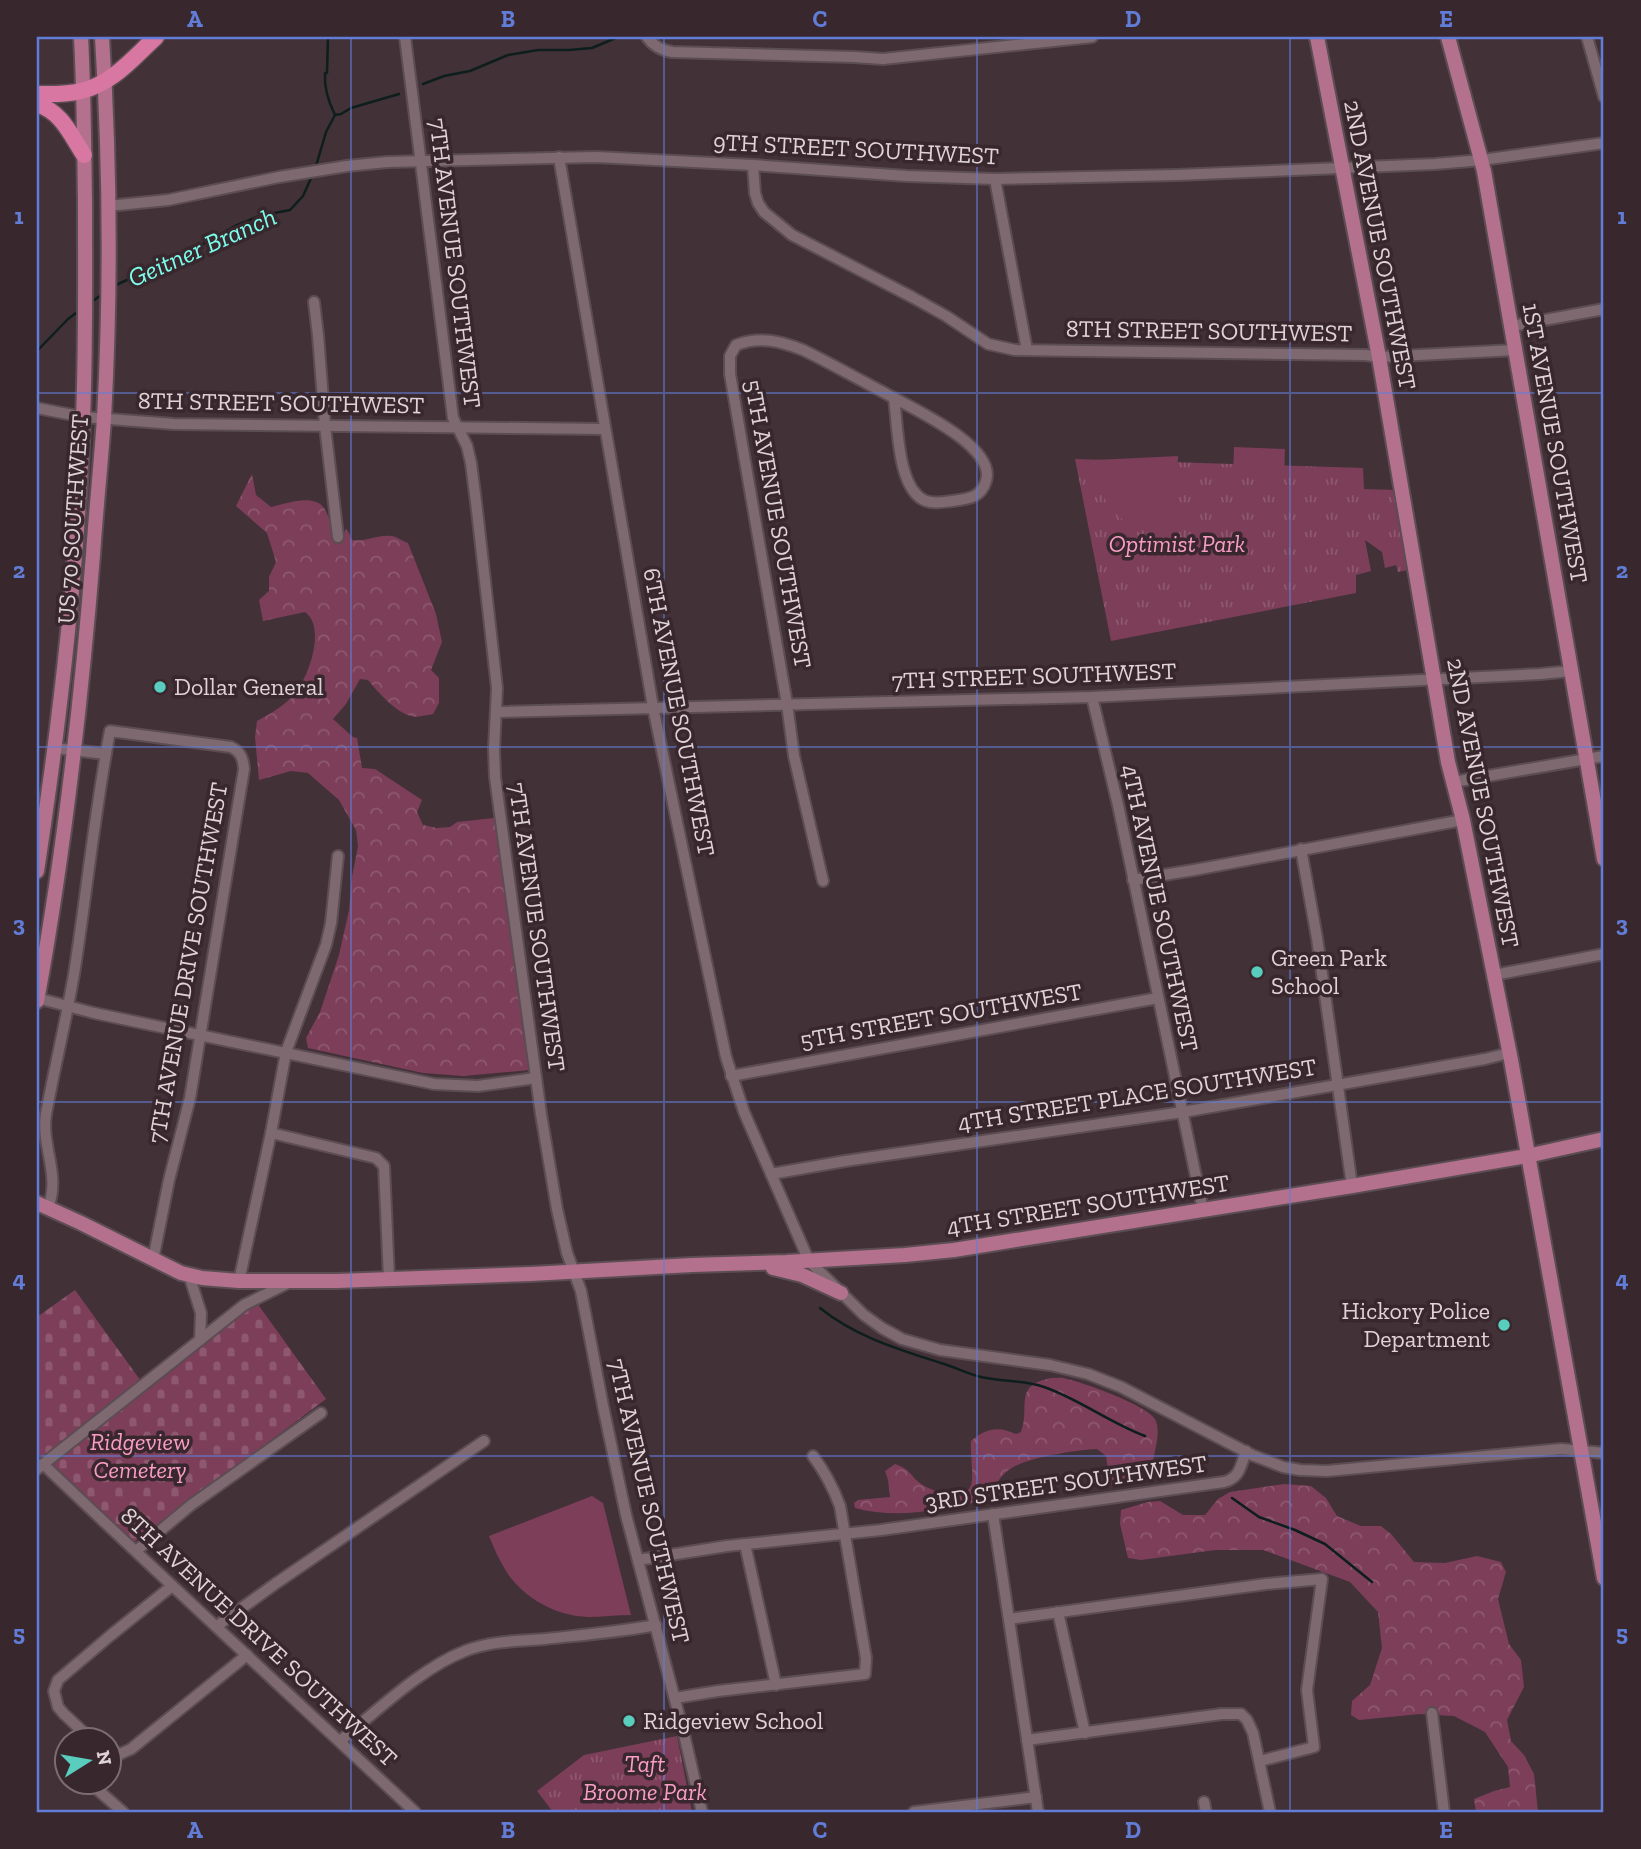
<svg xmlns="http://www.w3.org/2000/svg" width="1641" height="1849" font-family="'Zilla Slab',serif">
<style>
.forest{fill:url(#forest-crowns)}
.cemetery{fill:url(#cemetery-stones)}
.park{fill:url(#park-tufts)}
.garden{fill:#7c3e59}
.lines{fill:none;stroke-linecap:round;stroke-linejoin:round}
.stream{stroke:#0d1e1c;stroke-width:2.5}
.minor-casing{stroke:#5c4d53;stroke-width:14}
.major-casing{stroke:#5c4d53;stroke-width:18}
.highway-casing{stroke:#5c4d53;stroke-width:19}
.minor{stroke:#7e6971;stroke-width:10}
.major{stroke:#b4718e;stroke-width:14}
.highway{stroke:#d877a1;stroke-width:16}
.grid{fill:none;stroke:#617dd8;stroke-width:2;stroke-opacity:0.55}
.poi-dot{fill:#59cebe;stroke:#39272e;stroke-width:2.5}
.labels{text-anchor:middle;stroke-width:7;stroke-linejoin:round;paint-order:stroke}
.street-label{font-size:24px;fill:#dfd3d7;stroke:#39272e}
.park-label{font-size:24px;font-style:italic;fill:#f99dc4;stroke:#39272e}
.poi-label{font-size:24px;fill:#dfd3d7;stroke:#39272e;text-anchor:start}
.water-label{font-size:26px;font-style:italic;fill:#7cfeec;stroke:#39272e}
.neatline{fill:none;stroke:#617dd8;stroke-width:2.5}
.grid-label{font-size:23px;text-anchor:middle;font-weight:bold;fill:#617dd8}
</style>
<defs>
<pattern id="forest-crowns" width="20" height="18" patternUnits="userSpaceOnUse" patternTransform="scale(1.75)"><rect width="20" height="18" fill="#7c3e59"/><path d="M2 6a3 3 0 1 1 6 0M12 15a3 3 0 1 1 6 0" fill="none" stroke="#8e5970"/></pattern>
<pattern id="cemetery-stones" width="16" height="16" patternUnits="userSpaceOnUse" patternTransform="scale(1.75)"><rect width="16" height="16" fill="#7c3e59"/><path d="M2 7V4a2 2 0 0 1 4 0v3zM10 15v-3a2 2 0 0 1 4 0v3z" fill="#8e5970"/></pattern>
<pattern id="park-tufts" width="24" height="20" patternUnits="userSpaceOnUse" patternTransform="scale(1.75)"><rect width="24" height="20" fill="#7c3e59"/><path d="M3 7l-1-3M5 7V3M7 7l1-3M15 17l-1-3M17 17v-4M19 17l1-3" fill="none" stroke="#8e5970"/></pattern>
</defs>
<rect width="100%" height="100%" fill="#433138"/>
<!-- forest -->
<g class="forest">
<path d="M252,474l4,21 15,12c14,-3 42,-14 53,1 6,9 10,26 15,37l7,-16 3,4 3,7c14,2 26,-6 40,-4 5,1 11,5 16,7l28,71 6,28 -11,28 8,8v25l-6,11c-7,1 -15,4 -22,2 -16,-4 -33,-24 -43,-36l-8,-1 -14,25 -13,15 20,18 4,1 5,30 13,1 47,31 -5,12 6,13 14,3 13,-1 7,-5 37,-4 36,252 -67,6 -40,-3 -115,-25 -2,-10 14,-26 19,-57 10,-45 3,-33 6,-31 -2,-16 -17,-30 -31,-27 -17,-2 -32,9 -4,-43 2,-16c13,-7 25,-14 36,-25 15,-17 34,-68 12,-84l-42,9 -4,-21 10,-9v-14l7,-15 -9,-29 -31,-27z"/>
<path d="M1051,1378c5,0 11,-1 16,1 18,4 79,26 88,40 5,10 2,22 0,32 -2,10 -4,22 -11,30l-30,5 -4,-2 -4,-28 -9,-7c-21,1 -69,8 -87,20 -10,6 -17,21 -23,31 -44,9 -88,20 -132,8l-1,-5 4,-3 32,-3 -2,-17 -3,-9 10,-7c17,6 14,11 26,20 11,7 44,19 50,1 3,-7 -1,-34 0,-44 15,-13 27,-15 45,-7l5,-2c10,-26 -9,-46 30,-54z"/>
<path d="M1284,1484l27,2 15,12 11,18 24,10h20l11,9 22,27 31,1 32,-7 24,6 5,10 -8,27 11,45 12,16 3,27 -17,33 4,21 13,14 10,19 4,38h-62l-2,-13 20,-8 16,-4 -2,-20 -23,-35 -31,-16 -34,-2 -61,6 -8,-5 1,-14 18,-16 12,-37 -4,-36 -28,-30 -87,-32h-48l-74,10 -13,-2 -8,-34 1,-14 27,-8 12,-1 23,14h22l13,-16 12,-7z"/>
</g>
<!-- cemetery -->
<path class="cemetery" d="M75,1290l63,87 11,12 108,-86 69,96 -192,143 -93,-87h-4v-138z"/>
<!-- park -->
<g class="park">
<path d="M1075,459l288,9 1,21 31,1 13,80 -10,2 -2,-7 -11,3 -3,-16 -17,-12 6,31 -15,4v18l-245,48z"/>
<path d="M677,1736l15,76h-139l-16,-21 47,-36z"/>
</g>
<!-- garden -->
<g class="garden">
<path d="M1234,447l51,2 -1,30 -51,-2z"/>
<path d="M1178,456l-3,79c-48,-1 -77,-26 -80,-75z"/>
<path d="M592,1496l11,7 28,112c-14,0 -29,2 -43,2 -32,-1 -65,-19 -82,-46 -7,-11 -12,-23 -17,-35z"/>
</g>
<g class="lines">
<!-- stream -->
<g class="stream">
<path d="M423,84l21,-8 26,-5 38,-16 30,-5h31l23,-2 26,-11"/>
<path d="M335,115l6,-1 10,-6 48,-14"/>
<path d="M316,166l10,-34 9,-17c-6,-12 -11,-28 -10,-42h2l1,-36"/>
<path d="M114,286l15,-7 13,-3 19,-9 21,-14 16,-6 37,-21 24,-10 31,-6 13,-14 9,-20"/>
<path d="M91,302l12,-8"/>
<path d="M37,351l31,-32 12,-9"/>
<path d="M820,1308c36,29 78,41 121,55 14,4 26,11 40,14 22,5 42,3 63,10 35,12 66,36 101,49"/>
<path d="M1232,1498l27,19 36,13 30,14 47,38"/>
</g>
<!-- minor casing -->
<g class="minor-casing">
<g id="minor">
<path d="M405,37l48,381 14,28 4,17 6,47 20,178 -3,61 1,28 46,337 16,95 10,44 14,38 22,115 23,109 58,219 18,78"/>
<path d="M647,37c6,9 14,13 25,15l182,5 29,2 209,-22"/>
<path d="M1587,37l17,60"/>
<path d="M559,157l94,550 73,350 18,55 65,149 55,54 18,13 20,11 38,11 110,15 38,9 33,13 131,68 31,12 17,3 27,1 234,-22 43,4"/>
<path d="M753,165l2,28 3,10 6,9 28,23 120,62 34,19 42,28 27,6 351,5 13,2 137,-7"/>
<path d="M995,179l32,171"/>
<path d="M108,206l60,-6 111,-23 68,-11 40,-4 209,-5 157,8 154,11 88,3 182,-4 258,-11 47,-4 122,-17"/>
<path d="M314,302l4,33 7,91 13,111"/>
<path d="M1512,326l92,-17"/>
<path d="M37,408l46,9 91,7 431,5"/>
<path d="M1092,697l26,108 85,405"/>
<path d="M497,712l595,-15 448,-23 32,-3"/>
<path d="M55,748l51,6"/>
<path d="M1453,782l151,-26"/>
<path d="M1301,849l16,89 35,248"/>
<path d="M1133,880l61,-10 269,-50"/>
<path d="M823,881l-29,-125 -7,-52 -57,-330v-18l6,-11c24,-9 44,-4 67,5 27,13 53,28 80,42 24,14 114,53 103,89 -5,17 -18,18 -34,20 -8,1 -18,3 -26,0 -29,-11 -28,-76 -32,-102"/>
<path d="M1494,975l110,-21"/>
<path d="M37,998l57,15 340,71 44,2 58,-8"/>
<path d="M731,1076l427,-78"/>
<path d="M271,1133l105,25 8,8 5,112"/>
<path d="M771,1174l74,-13 338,-49 302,-53 24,-6"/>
<path d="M48,1208c13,-33 -7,-61 -2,-94 9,-49 21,-97 29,-146 12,-79 20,-158 35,-237l121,16c10,5 12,11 13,22l-54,329 -21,82 -16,80"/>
<path d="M189,1275l12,38 -1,27"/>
<path d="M239,1281l32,-148 15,-81 40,-107 5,-22 7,-67"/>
<path d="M43,1464c123,117 248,232 372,348"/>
<path d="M37,1469l207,-164 44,-22"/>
<path d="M993,1514l45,298"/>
<path d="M745,1544l31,141"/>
<path d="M136,1551l55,-46 130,-92"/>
<path d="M638,1560l89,-14 154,-16 343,-48c16,-4 17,-17 22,-31"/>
<path d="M1058,1612l27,121"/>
<path d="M1009,1619l257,-35 56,-5 -15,111 7,57 -54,14"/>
<path d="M217,1626l58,-42 209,-143"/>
<path d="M675,1698l43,-7 147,-17 1,-16 -26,-152c-7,-19 -15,-34 -27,-50"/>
<path d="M1432,1713l12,99"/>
<path d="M1027,1740l195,-26h19l6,6 6,13 17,79"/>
<path d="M93,1741l-29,-27 -6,-7 -4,-16 4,-11 53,-45 61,-49"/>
<path d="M340,1741c37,-30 81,-73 125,-90 25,-10 53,-10 79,-12 38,-4 75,-7 112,-14"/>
<path d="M108,1753l12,1 11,-5 116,-94"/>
<path d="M63,1758l3,4"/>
<path d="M90,1783l33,29"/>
<path d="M1204,1802l2,10"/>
<path d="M914,1812l122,-15"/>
</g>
</g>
<!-- major casing -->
<g class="major-casing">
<g id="major">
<path d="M1317,37l62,320 69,405 15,58 48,240 93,518"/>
<path d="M1448,37l36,134 120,688"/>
<path d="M37,871c23,-150 41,-301 46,-453 3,-72 2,-145 2,-217 -1,-55 -1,-110 -4,-164"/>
<path d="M37,1001c27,-147 44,-297 56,-446 3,-46 8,-91 11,-137 7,-127 6,-255 -2,-381"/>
<path d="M37,1203l44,20 100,50 21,5 37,3h98l194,-7 161,-9 94,-3 119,-7 49,-5 398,-64 175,-30 77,-17"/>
<path d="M773,1268l29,7 39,18"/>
</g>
</g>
<!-- highway casing -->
<g class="highway-casing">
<g id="highway">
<path d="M37,94c14,0 29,1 44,-3 31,-7 52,-33 75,-54"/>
<path d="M37,104c26,9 33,30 47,51"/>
</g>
</g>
<!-- minor -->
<use href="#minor" class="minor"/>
<!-- major -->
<use href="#major" class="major"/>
<!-- highway -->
<use href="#highway" class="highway"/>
</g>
<!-- grid -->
<path class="grid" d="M351,37v1775M664,37v1775M977,37v1775M1290,37v1775M37,393h1567M37,747h1567M37,1102h1567M37,1456h1567"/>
<!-- markers -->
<g class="poi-dot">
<circle cx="160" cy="687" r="7"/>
<circle cx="1257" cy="972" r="7"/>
<circle cx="1504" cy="1325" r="7"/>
<circle cx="629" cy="1721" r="7"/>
</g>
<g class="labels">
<!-- street labels -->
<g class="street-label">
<text transform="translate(856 149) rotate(3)" y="8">9TH STREET SOUTHWEST</text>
<text transform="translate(1380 245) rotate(79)" y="8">2ND AVENUE SOUTHWEST</text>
<text transform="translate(455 263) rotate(83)" y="8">7TH AVENUE SOUTHWEST</text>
<text transform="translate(1209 331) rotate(1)" y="8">8TH STREET SOUTHWEST</text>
<text transform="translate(281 403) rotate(1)" y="8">8TH STREET SOUTHWEST</text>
<text transform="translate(1555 443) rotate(80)" y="8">1ST AVENUE SOUTHWEST</text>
<text transform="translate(73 519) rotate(-86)" y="8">US 70 SOUTHWEST</text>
<text transform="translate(778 524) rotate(80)" y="8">5TH AVENUE SOUTHWEST</text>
<text transform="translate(1034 676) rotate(-2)" y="8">7TH STREET SOUTHWEST</text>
<text transform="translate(679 712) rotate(79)" y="8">6TH AVENUE SOUTHWEST</text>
<text transform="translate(1483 803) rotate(79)" y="8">2ND AVENUE SOUTHWEST</text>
<text transform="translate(1160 908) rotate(78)" y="8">4TH AVENUE SOUTHWEST</text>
<text transform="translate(537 927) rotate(82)" y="8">7TH AVENUE SOUTHWEST</text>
<text transform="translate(188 963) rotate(-80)" y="8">7TH AVENUE DRIVE SOUTHWEST</text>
<text transform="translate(941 1016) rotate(-10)" y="8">5TH STREET SOUTHWEST</text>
<text transform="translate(1137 1095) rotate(-9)" y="8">4TH STREET PLACE SOUTHWEST</text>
<text transform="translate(1088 1205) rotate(-9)" y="8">4TH STREET SOUTHWEST</text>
<text transform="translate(1066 1483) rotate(-8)" y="8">3RD STREET SOUTHWEST</text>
<text transform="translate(649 1501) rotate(77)" y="8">7TH AVENUE SOUTHWEST</text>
<text transform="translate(259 1637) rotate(43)" y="8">8TH AVENUE DRIVE SOUTHWEST</text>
</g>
<!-- park labels -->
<g class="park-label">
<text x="1177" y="552">Optimist Park</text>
<text x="140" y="1450">Ridgeview<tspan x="140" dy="28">Cemetery</tspan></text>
<text x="645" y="1772">Taft<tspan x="645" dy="28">Broome Park</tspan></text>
</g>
<!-- poi labels -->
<g class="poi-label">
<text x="174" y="695">Dollar General</text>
<text x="1271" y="966">Green Park<tspan x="1271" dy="28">School</tspan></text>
<text x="1490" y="1319" text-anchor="end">Hickory Police<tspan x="1490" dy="28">Department</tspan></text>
<text x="643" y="1729">Ridgeview School</text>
</g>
<!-- water labels -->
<g class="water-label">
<text transform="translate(202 247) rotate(-24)" y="9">Geitner Branch</text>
</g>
</g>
<!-- border -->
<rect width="1641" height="1849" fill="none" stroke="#39272e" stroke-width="77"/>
<!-- north arrow -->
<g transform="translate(88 1761) rotate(79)"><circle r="33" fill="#39272e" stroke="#7b6c72" stroke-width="2"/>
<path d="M0-5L12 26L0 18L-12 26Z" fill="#59cebe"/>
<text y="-10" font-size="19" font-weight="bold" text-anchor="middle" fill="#dfd3d7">N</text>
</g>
<rect x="38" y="38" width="1564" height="1773" class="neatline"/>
<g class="grid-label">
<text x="195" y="27">A</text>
<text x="508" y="27">B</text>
<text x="820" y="27">C</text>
<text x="1133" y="27">D</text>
<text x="1446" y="27">E</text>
<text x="19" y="224">1</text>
<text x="1622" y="224">1</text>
<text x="19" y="578">2</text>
<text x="1622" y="578">2</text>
<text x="19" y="932">3</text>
<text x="1622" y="932">3</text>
<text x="19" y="1287">4</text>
<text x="1622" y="1287">4</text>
<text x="19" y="1641">5</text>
<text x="1622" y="1641">5</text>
<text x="195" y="1838">A</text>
<text x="508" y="1838">B</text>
<text x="820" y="1838">C</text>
<text x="1133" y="1838">D</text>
<text x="1446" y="1838">E</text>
</g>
</svg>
